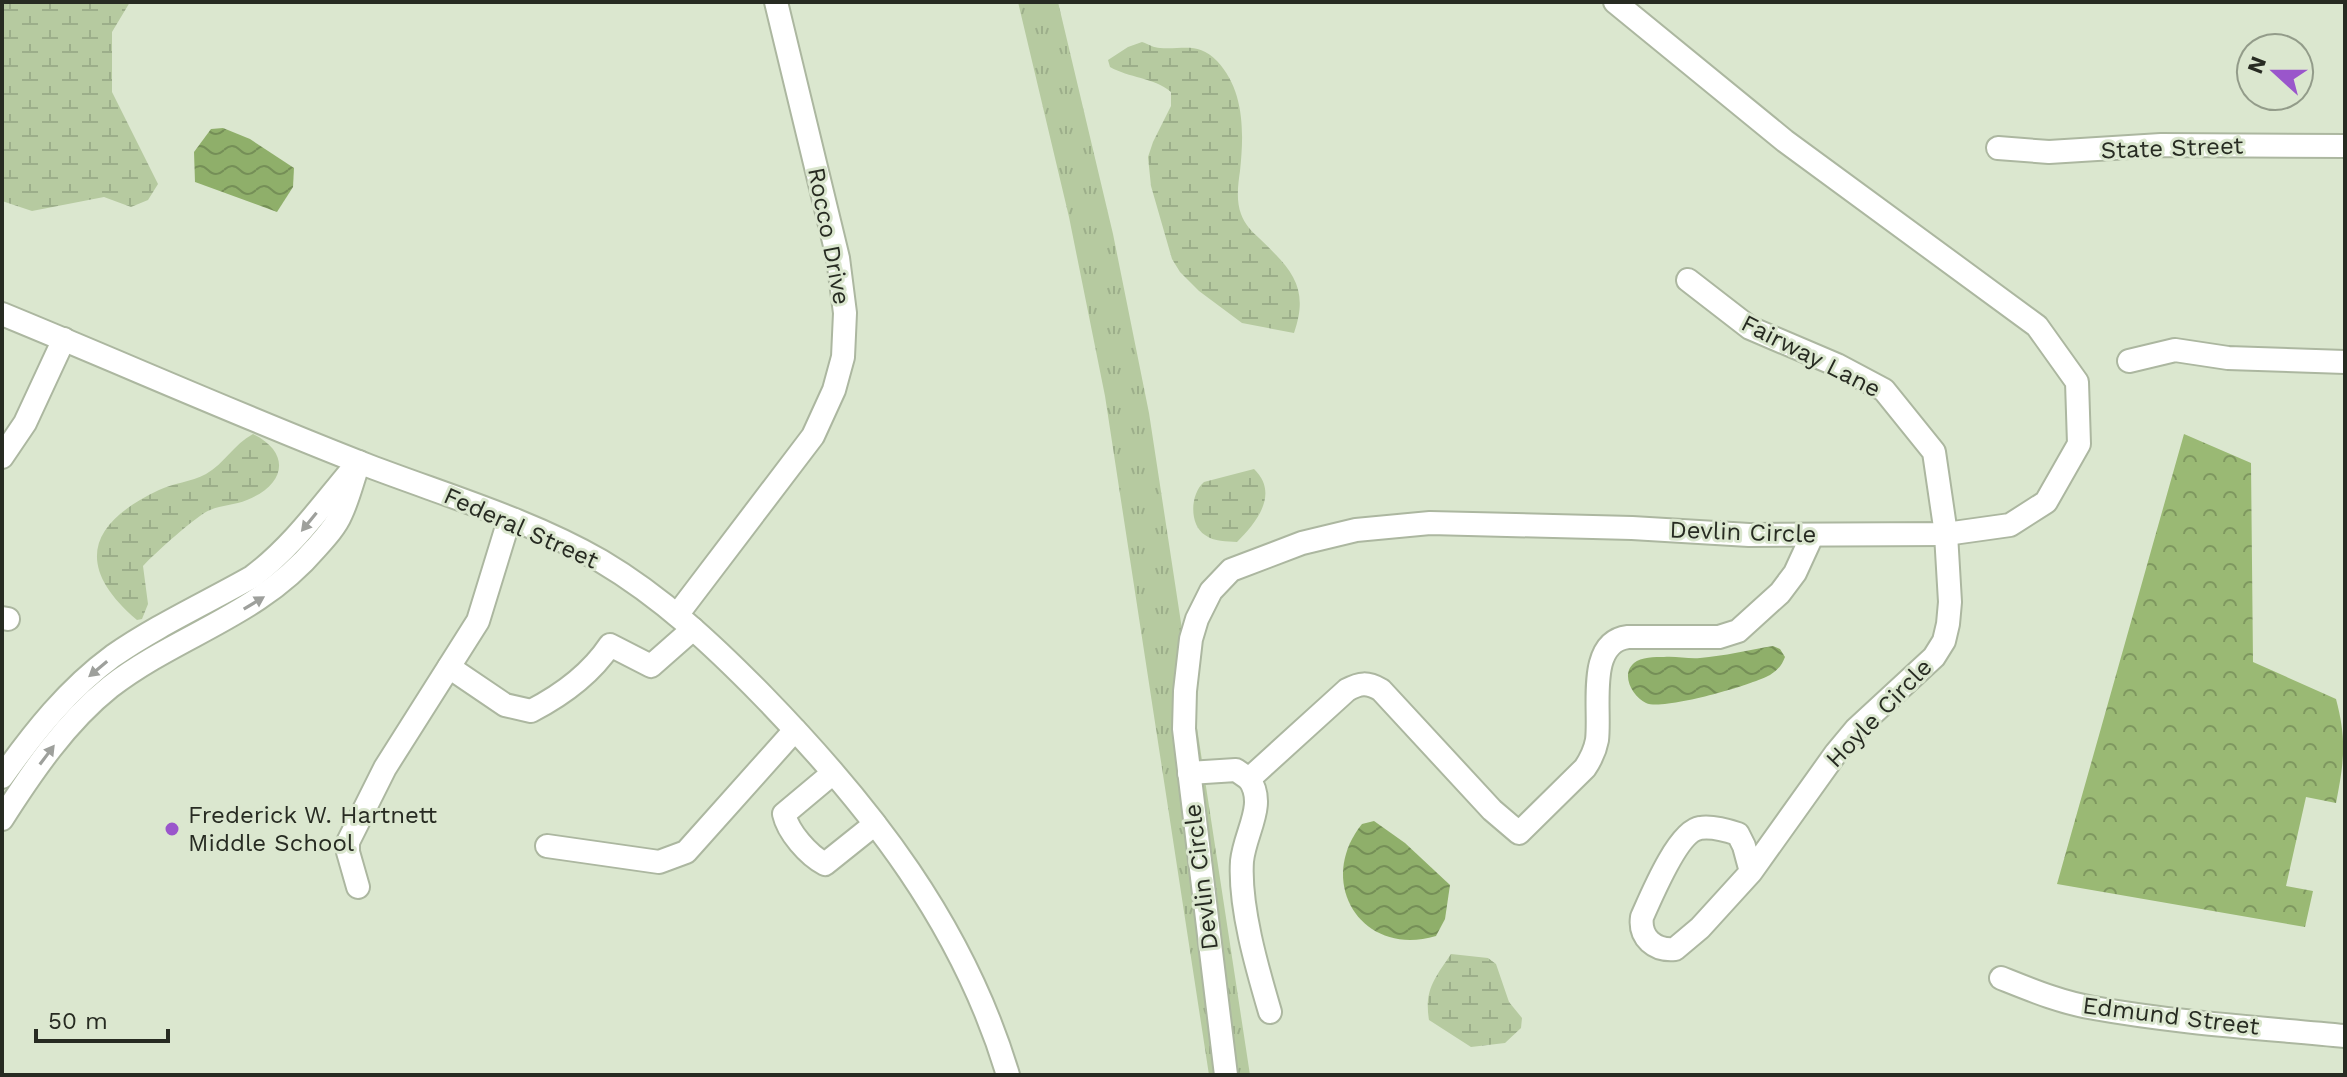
<svg xmlns="http://www.w3.org/2000/svg" width="2347" height="1077" font-family="'Work Sans',sans-serif">
<style>
.forest{fill:url(#forest-crowns)}
.wetland{fill:url(#wetland-marsh)}
.park{fill:url(#park-tufts)}
.water{fill:url(#water-waves)}
.lines{fill:none;stroke-linecap:round;stroke-linejoin:round}
.minor-casing{stroke:#acb7a0;stroke-width:26}
.minor{stroke:#fff;stroke-width:22}
.oneway{fill:#9ea09c}
.poi-dot{fill:#9a56cb;stroke:#dbe7cf;stroke-width:3}
.labels{text-anchor:middle;stroke-width:6;stroke-linejoin:round;paint-order:stroke}
.street-label{font-size:24px;fill:#272b22;stroke:#dbe7cf}
.poi-label{font-size:24px;fill:#272b22;stroke:#dbe7cf;text-anchor:start}
</style>
<defs>
<pattern id="forest-crowns" width="20" height="18" patternUnits="userSpaceOnUse" patternTransform="scale(2)"><rect width="20" height="18" fill="#9ab974"/><path d="M2 6a3 3 0 1 1 6 0M12 15a3 3 0 1 1 6 0" fill="none" stroke="#7e975f"/></pattern>
<pattern id="wetland-marsh" width="20" height="14" patternUnits="userSpaceOnUse" patternTransform="scale(2)"><rect width="20" height="14" fill="#b6caa0"/><path d="M1 5h8M5 5V1M11 12h8M15 12V8" fill="none" stroke="#9cae8a"/></pattern>
<pattern id="park-tufts" width="24" height="20" patternUnits="userSpaceOnUse" patternTransform="scale(2)"><rect width="24" height="20" fill="#b6caa0"/><path d="M3 7l-1-3M5 7V3M7 7l1-3M15 17l-1-3M17 17v-4M19 17l1-3" fill="none" stroke="#9cae8a"/></pattern>
<pattern id="water-waves" width="16" height="10" patternUnits="userSpaceOnUse" patternTransform="scale(2)"><rect width="16" height="10" fill="#8faf6a"/><path d="M0 5q4-4 8 0t8 0" fill="none" stroke="#758f57"/></pattern>
</defs>
<rect width="100%" height="100%" fill="#dbe7cf"/>
<!-- forest -->
<path class="forest" d="M2184,434l67,29 2,199 83,37c11,41 8,63 0,104l-30,-6 -20,89 27,5 -8,36 -248,-43z"/>
<!-- wetland -->
<g class="wetland">
<path d="M2,2h128l-18,30v60l46,92 -10,16 -17,7 -27,-10 -72,14 -30,-10z"/>
<path d="M1142,42c6,2 12,6 18,6 22,2 38,-7 57,13 28,30 27,72 23,110 -2,13 -4,30 1,43 3,9 11,18 18,24 32,31 51,49 35,95l-52,-10 -43,-32 -19,-19 -8,-13 -21,-73 -3,-29 5,-15 18,-36v-14c-18,-15 -42,-14 -61,-25l-2,-7 20,-13z"/>
<path d="M253,434c39,19 32,51 -6,66 -12,5 -25,5 -37,10 -13,5 -56,44 -67,56l5,38 -6,15 -5,1c-62,-53 -50,-96 22,-130 14,-7 32,-8 47,-16 18,-10 28,-30 47,-40z"/>
<path d="M1254,469c26,25 2,54 -17,73 -10,-1 -23,0 -32,-7 -16,-10 -15,-41 -1,-53z"/>
<path d="M1451,954l37,4 8,6 13,38 13,16 -1,10 -16,15 -34,4 -42,-27c-5,-30 6,-42 22,-66z"/>
</g>
<!-- park -->
<path class="park" d="M1018,2h40l55,232 36,179 101,662h-41l-104,-679 -36,-179z"/>
<!-- water -->
<g class="water">
<path d="M223,128l27,11 44,29 -1,19 -16,25 -82,-30 -1,-30 17,-23z"/>
<path d="M1773,646l7,3 5,8c-3,8 -7,13 -15,18 -18,10 -107,36 -124,28 -13,-6 -26,-28 -12,-40 7,-6 21,-6 30,-6 12,-1 24,2 36,1 24,-2 49,-8 73,-12z"/>
<path d="M1374,821l31,22 45,42 -5,34 -9,17c-75,22 -121,-54 -74,-112z"/>
</g>
<g class="lines">
<!-- minor casing -->
<g class="minor-casing">
<g id="minor">
<path d="M1998,148l51,4 112,-7 184,1"/>
<path d="M1688,280l62,48 87,37 47,25 50,62 12,82 4,68 -2,22 -4,17 -10,16 -78,72 -20,24 -85,119 -7,-26 -6,-12c-12,-4 -26,-8 -38,-6 -22,3 -49,69 -58,89 -3,21 13,34 33,32l25,-21 51,-56"/>
<path d="M2,314c122,50 243,104 367,152 76,29 161,54 232,95 61,36 113,85 162,135 108,111 200,229 245,379"/>
<path d="M2129,361l46,-11 53,8 117,4"/>
<path d="M2,457l23,-34 39,-84"/>
<path d="M677,615l136,-179 21,-46 9,-33 2,-44 -7,-55 -62,-256"/>
<path d="M2,618l6,1"/>
<path d="M449,667l56,38 26,6c31,-16 59,-36 79,-66l41,21 42,-37"/>
<path d="M833,773l-49,41c4,18 24,41 41,50l50,-40"/>
<path d="M1189,773l47,-3 13,9"/>
<path d="M2,777c32,-45 66,-88 111,-121 43,-30 93,-53 139,-79 39,-29 67,-68 98,-105"/>
<path d="M2,819c30,-47 64,-97 108,-132 69,-53 147,-70 206,-139 9,-10 20,-22 25,-34 8,-17 12,-35 18,-52"/>
<path d="M547,846l112,16 27,-10 109,-122"/>
<path d="M358,887l-10,-35v-10l37,-74 93,-147 31,-101"/>
<path d="M2001,978c30,12 61,25 93,30 83,15 168,20 251,28"/>
<path d="M1270,1012c-13,-44 -31,-106 -28,-151 3,-29 25,-57 7,-82l98,-89c13,-7 20,-8 34,0l111,120 27,23 66,-65c6,-9 10,-17 12,-28 4,-31 -11,-98 31,-103h91l19,-6 42,-38 15,-20 17,-37"/>
<path d="M1226,1075l-42,-346 1,-38 6,-52 6,-20 14,-28 20,-21 71,-27 54,-13 74,-7 202,5 117,7 197,-1 64,-9 36,-23 33,-58 -2,-62 -40,-56 -252,-185 -170,-139"/>
</g>
</g>
<!-- minor -->
<use href="#minor" class="minor"/>
</g>
<!-- one-way arrows -->
<defs><path id="oneway-solid" d="M-6-.8H1V-3.2L6.5 0L1 3.2V.8H-6Z" transform="scale(2)"/></defs>
<g class="oneway">
<use href="#oneway-solid" transform="translate(309 522) rotate(129)"/>
<use href="#oneway-solid" transform="translate(254 603) rotate(-31)"/>
<use href="#oneway-solid" transform="translate(98 669) rotate(140)"/>
<use href="#oneway-solid" transform="translate(47 755) rotate(-53)"/>
</g>
<!-- markers -->
<circle class="poi-dot" cx="172" cy="829" r="8"/>
<g class="labels">
<!-- street labels -->
<g class="street-label">
<text transform="translate(2172 148) rotate(-2)" y="8">State Street</text>
<text transform="translate(829 236) rotate(79)" y="8">Rocco Drive</text>
<text transform="translate(1811 356) rotate(27)" y="8">Fairway Lane</text>
<text transform="translate(521 528) rotate(24)" y="8">Federal Street</text>
<text transform="translate(1743 532) rotate(2)" y="8">Devlin Circle</text>
<text transform="translate(1879 713) rotate(-46)" y="8">Hoyle Circle</text>
<text transform="translate(1201 877) rotate(-97)" y="8">Devlin Circle</text>
<text transform="translate(2171 1016) rotate(7)" y="8">Edmund Street</text>
</g>
<!-- poi labels -->
<g class="poi-label">
<text x="188" y="823">Frederick W. Hartnett<tspan x="188" dy="28">Middle School</tspan></text>
</g>
</g>
<!-- border -->
<rect width="2347" height="1077" fill="none" stroke="#272b22" stroke-width="8"/>
<!-- north arrow -->
<g transform="translate(2275 72) rotate(291)"><circle r="38" fill="#dbe7cf" stroke="#939c8a" stroke-width="2"/>
<path d="M0-6L14 30L0 20L-14 30Z" fill="#9a56cb"/>
<text y="-12" font-size="22" font-weight="bold" text-anchor="middle" fill="#272b22">N</text>
</g>
<!-- scale -->
<path d="M36 1029v12h132v-12" fill="none" stroke="#272b22" stroke-width="4"/>
<text x="48" y="1029" font-size="24" fill="#272b22" stroke="#dbe7cf" stroke-width="6" paint-order="stroke">50 m</text>
</svg>
